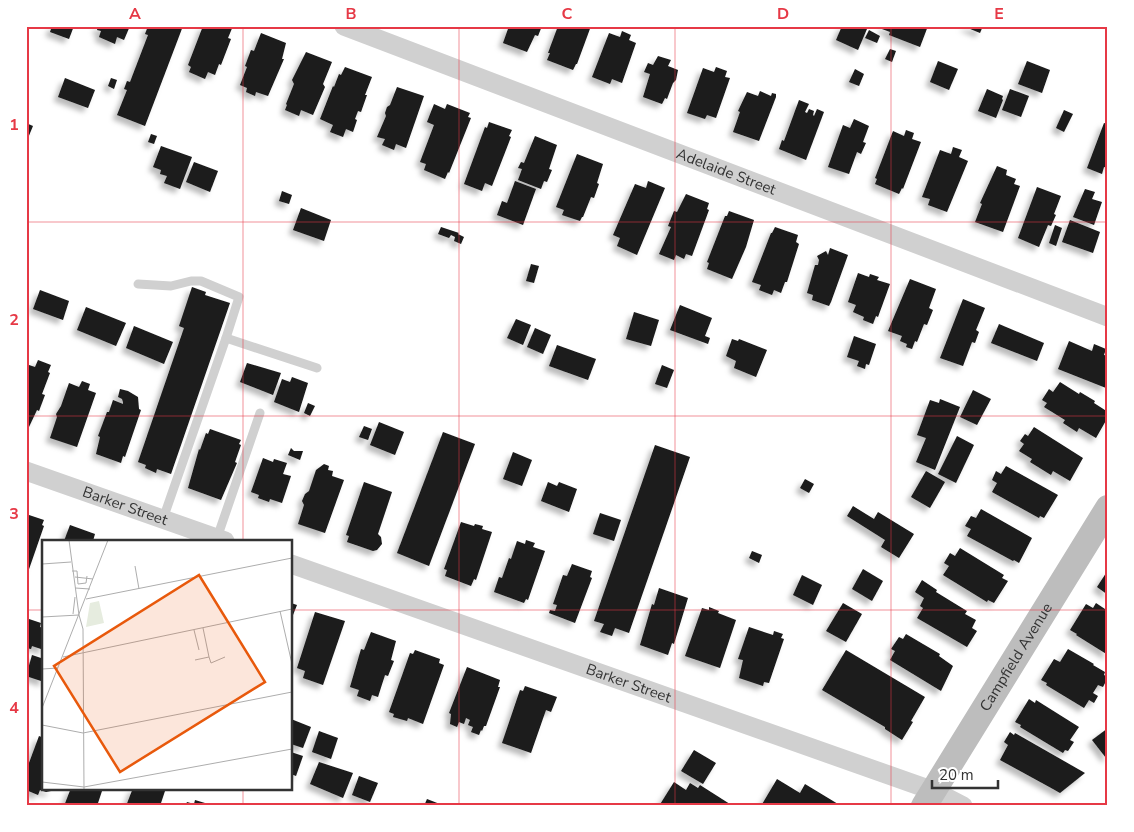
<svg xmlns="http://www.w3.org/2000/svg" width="1134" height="832" font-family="'Nunito Sans',sans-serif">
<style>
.building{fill:#1a1a1a;filter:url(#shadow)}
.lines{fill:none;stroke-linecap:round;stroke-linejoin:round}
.lane{stroke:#d0d0d0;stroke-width:9}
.street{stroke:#d0d0d0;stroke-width:19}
.secondary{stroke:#bdbdbd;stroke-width:26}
.grid{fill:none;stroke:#e63946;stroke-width:1;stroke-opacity:0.55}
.labels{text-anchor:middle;stroke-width:5;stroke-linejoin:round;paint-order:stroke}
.street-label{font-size:15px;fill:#333;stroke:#fff}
.inset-road{fill:none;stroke:#adadad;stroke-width:1}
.view{fill:#e8590c;fill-opacity:0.15;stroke:#e8590c;stroke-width:2.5}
.inset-edge{fill:none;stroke:#333;stroke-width:2.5}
.neatline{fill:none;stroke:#e63946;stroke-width:2}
.grid-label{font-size:16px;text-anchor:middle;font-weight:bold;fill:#e63946}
</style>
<defs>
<filter id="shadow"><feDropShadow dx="-4.5" dy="4.5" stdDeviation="2.5" flood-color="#0004"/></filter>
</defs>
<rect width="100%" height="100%" fill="#fff"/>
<!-- building -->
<g class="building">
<path d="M52,26h22l-5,13 -19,-7z"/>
<path d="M98,26h32l-6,14 -7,-3 -2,7 -16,-7 2,-6 -4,-1z"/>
<path d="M148,26h35l-38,100 -28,-11 10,-25 -3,-1 3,-8 3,1 18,-47 -3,-1z"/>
<path d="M203,26h30l-5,12 3,1 -10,26 -2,-1 -4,11 -7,-3 -3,7 -16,-7 2,-5 -3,-2z"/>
<path d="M509,26h33l-4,10 -3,-1 -8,17 -24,-9z"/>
<path d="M558,26h33l-14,38h-1l-3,6 -26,-10 3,-7h-2z"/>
<path d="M842,26h19l6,3 -9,21 -22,-10z"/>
<path d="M883,26h45l-8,21 -31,-12 1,-3 -8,-3z"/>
<path d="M963,26h20l-3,7z"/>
<path d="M869,30l11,6 -3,7 -12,-5z"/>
<path d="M622,31l9,4 -2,5 7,3 -14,40 -10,-4 -2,5 -18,-7 17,-44 11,4z"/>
<path d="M261,33l25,10 -4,16h2l-16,37 -12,-4 -1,4 -9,-4 1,-4 -7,-3 7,-18 -2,-1 6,-16 3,1z"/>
<path d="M890,49l6,2 -4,11 -7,-3z"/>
<path d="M306,52l26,10 -9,22 2,3 -12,28 -12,-5 -2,6 -14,-6 2,-5 -1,-1 8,-20 -2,-4z"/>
<path d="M658,56l13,4 -3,6 10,4 -2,10 -3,3 -6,16 -2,-1 -3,6 -19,-7 7,-23 -6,-2 4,-9 5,2z"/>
<path d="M938,61l20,8 -9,21 -19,-8z"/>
<path d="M1027,61l23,9 -8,23 -24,-9z"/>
<path d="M345,67l27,10 -7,18h2l-6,17 -3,-1 -3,8 2,1 -4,12 -7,-3 -3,8 -13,-5 3,-7 -13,-6 13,-33 1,1 5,-13 2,1z"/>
<path d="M716,67l11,4 -2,6 5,1 -14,40 -9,-3 -2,4 -18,-6 16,-45 11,4z"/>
<path d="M855,69l9,5 -5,12 -10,-4z"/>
<path d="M65,78l30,12 -7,18 -30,-11z"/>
<path d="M111,78l6,2 -3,9 -6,-3z"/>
<path d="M397,87l27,9 -18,52 -10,-4 -2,6 -12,-5 3,-6 -8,-2 9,-21 -1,-3 2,-6 3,-2z"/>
<path d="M987,89l16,7 -1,3 1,1 -7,18 -18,-7z"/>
<path d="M1010,89l19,7 -8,21 -19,-7z"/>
<path d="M760,91l11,5 1,-3 4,1v3l-17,44 -26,-9 7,-20 -2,-1 9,-19 11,4z"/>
<path d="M799,100l10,4 -4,8 2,1 2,-4 5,2 -1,4 1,1 3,-7 7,3 -18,48 -27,-11 3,-9 2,1z"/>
<path d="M434,104l11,5 2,-5 23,9 -2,4 3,1 -22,55 -1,-1 -3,7 -21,-9 2,-6 -6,-2 14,-37 -7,-3z"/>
<path d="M1064,110l9,4 -9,18 -8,-4z"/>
<path d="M854,119l15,7 -6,16 3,1 -5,11 -4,-2 -8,22 -21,-7 15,-42 7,3z"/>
<path d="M489,122l23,8 -3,6 2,1 -19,49 -7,-3 -3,8 -18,-7 21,-57 2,1z"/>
<path d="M26,123l7,3 -5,12 -2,-1z"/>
<path d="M1104,123l4,1v44l-4,-1 -2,7 -15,-6z"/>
<path d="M906,130l8,3 -2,6 9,3 -18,47 -1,-1 -3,6 -24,-10 2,-5 -2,-1 18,-47 11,5z"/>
<path d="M151,134l6,2 -3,8 -6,-2z"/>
<path d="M535,136l22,9 -8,24 3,1 -5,12 -3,-1 -3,8 -23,-9 4,-11 -4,-1 3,-6 3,1z"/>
<path d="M161,146l31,11 -12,32 -16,-6 3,-7 -7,-2 1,-4 -8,-3z"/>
<path d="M953,147l9,3 -3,7 9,4 -21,51 -19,-7 2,-6 -8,-2 18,-47 11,4z"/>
<path d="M577,154l26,10 -6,19 2,1 -5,14 -3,-1 -8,20h-1l-2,4 -18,-6 2,-5 -8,-3z"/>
<path d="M194,162l24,9 -8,21 -24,-10z"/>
<path d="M997,166l10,4 -1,5 10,4 -2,5 6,2 -17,46 -28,-10 7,-18 -2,-1z"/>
<path d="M515,181l21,8 -13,36 -26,-10 5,-14 5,2z"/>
<path d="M648,181l17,7 -28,67 -20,-9 3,-8 -7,-3 22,-51 11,4z"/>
<path d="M1037,187l24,9 -7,18 2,1 -5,11 -3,-1 -9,22 -21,-9z"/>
<path d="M1085,189l10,3 -3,7 10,3 -8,23 -21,-8z"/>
<path d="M282,191l10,4 -3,9 -10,-3z"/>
<path d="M686,194l23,9 -2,6 2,1 -17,46 -6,-2 -2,5 -8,-4 -2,5 -15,-6 12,-27 -3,-1 6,-15 3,1z"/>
<path d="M301,208l30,12 -7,21 -31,-11z"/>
<path d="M729,211l25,9 -8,27 -14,32 -25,-10 2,-6 -2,-1 18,-46h2z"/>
<path d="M1070,220l30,12 -7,21 -31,-11z"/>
<path d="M1055,225l7,3 -6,18 -7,-3z"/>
<path d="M441,227l18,6 -1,1 6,3 -3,7 -7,-3 1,-4 -4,-2 -2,3 -11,-4z"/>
<path d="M775,227l23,8 -2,7 3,2 -12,38h-2l-4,11 -7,-3 -2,5 -13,-5 2,-5 -9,-3 19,-49h1z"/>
<path d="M830,248l18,7 -17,47 -2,4 -17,-6 1,-5 -6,-2 8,-28h3l1,-5 -2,-4 9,-5 2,4z"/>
<path d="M531,264l8,2 -5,17 -8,-2z"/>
<path d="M858,273l11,4 1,-3 9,3 -2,3 13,4 -12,33 -2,-1 -3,8 -10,-4 1,-3 -11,-5 3,-7 -8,-3z"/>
<path d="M910,279l26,10 -7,19 4,2 -6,15 -3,-1 -7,18 -2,-1 -3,8 -6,-2 1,-3 -7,-3 2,-5 -14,-5z"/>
<path d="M192,287l14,5 -1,3 25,8 -59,171 -14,-5 -1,4 -11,-5 1,-3 -8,-3 46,-134 -5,-2z"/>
<path d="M40,290l29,11 -6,19 -30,-11z"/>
<path d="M963,299l22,9 -9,22 3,2 -4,11 -3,-1 -9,24 -23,-8z"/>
<path d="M680,305l32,13 -7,18 5,2 -2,6 -38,-14z"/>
<path d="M86,307l40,16 -10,23 -39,-16z"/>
<path d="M634,312l25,8 -8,26 -25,-7z"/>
<path d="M516,319l15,6 -8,20 -16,-7z"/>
<path d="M999,324l45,19 -7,18 -46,-18z"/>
<path d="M134,326l39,16 -9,22 -38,-16z"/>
<path d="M535,328l16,7 -8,19 -16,-7z"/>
<path d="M854,336l22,8 -7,21 -3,-1 -1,5 -8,-3 2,-5 -12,-4z"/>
<path d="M732,339l6,2 1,-2 28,11 -11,27 -22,-9 2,-7 -10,-5z"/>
<path d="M1069,341l23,10 2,-7 12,5 -2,6 4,1 -2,32 -48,-19z"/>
<path d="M557,345l39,14 -8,21 -39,-14z"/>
<path d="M38,360l13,5 -3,7 2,1 -8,21 3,1 -6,16 -2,-1 -8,17 -3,-1v-62l9,3z"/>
<path d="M247,363l34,10 -8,22 -33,-13z"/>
<path d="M662,365l12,5 -7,18 -12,-4z"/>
<path d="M292,377l16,6 -9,29 -25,-10 8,-23 8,3z"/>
<path d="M82,381l8,3 -2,6 8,3 -19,54 -27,-9 7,-21 -1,-3 5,-8 8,-23 10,4z"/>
<path d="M1060,382l19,12 1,-2 15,9 -1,2 14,9v5l-12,21 -17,-10 -2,4 -14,-9 2,-3 -21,-13 3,-4 -5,-3 7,-11 4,3z"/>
<path d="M120,389l8,2 10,6 1,12 2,1 -16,47 -2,-1 -2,7 -25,-9 4,-17 -2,-1 9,-24h2l4,-12 10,4v-2l-1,-3 -4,-2z"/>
<path d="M973,390l18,9 -14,26 -17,-8z"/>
<path d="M940,399l20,8 -25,63 -19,-8 10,-24 -9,-3 13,-35 9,3z"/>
<path d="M308,403l7,3 -5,10 -6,-3z"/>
<path d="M379,422l25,10 -9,23 -25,-10z"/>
<path d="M364,426l8,3 -4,11 -9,-3z"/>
<path d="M1034,427l49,31 -13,23 -17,-10 -2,4 -21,-13 2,-3 -13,-8 5,-7 -4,-3 5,-7 3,2z"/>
<path d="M210,429l31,11 -2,4 2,1 -6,17 2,1 -16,37 -33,-12 11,-39 1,1 6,-17 2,1z"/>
<path d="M443,432l32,12 -46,122 -32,-13z"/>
<path d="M957,436l17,9 -18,38 -18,-9z"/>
<path d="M655,445l35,12 -61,176 -14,-5 -3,8 -12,-4 4,-8 -10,-3z"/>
<path d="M291,448l3,3h9l-3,9 -12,-5z"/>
<path d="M513,452l19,8 -10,26 -19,-7z"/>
<path d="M263,458l10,4 1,-3 13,4 -4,11 8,2 -9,27 -12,-4 -1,3 -11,-4 1,-3 -8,-3z"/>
<path d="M324,464l5,2 -1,4 5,1 -1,5 12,4 -19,53 -27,-9 6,-19 -2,-4 3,-7 4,-3 7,-21z"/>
<path d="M1006,466l52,29 -14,23 -4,-2 -1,2 -47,-26 5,-9 -5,-3 4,-9 5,3z"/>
<path d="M926,471l19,11 -15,26 -19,-11z"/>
<path d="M805,479l9,5 -5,9 -9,-5z"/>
<path d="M364,482l28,10 -14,42 3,3 1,7 -5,6 -4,1 -26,-9 2,-6 -3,-1z"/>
<path d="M548,482l9,4 2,-4 18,7 -8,23 -28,-11z"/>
<path d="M853,506l21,13 4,-7 36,22 -15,24 -18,-11 4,-7 -38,-24z"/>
<path d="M981,509l51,29 -13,25 -5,-3 -1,1 -46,-25 4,-7 -6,-3 6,-10 5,2z"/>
<path d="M600,513l21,7 -7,21 -21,-7z"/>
<path d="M26,514l18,6 -2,5 2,1 -17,49z"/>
<path d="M461,522l13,4 1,-2 8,2 -1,3 10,3 -16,48 -2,-1 -3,7 -26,-10 2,-6 -3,-1z"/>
<path d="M70,525l25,9 -2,7h-29z"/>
<path d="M526,540l9,3 -2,4 12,4 -17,49 -2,-1 -2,4 -30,-11 5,-15 3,1 7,-20 2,1 6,-18 8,3z"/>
<path d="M960,548l44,27 -2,3 6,3 -14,22 -6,-3 -1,2 -44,-27 6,-9 -5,-3 6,-10 5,3z"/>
<path d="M752,551l10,4 -3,8 -10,-5z"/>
<path d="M572,564l20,7 -2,6 2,1 -17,45 -26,-10 1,-3 5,1 2,-6 -4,-1 10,-29 4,1z"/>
<path d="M863,569l20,12 -11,20 -20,-12z"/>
<path d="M1108,570v25l-11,-8z"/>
<path d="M802,575l20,10 -9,20 -20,-10z"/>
<path d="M922,580l15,10 -1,2 31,19 -2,3 11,6 -4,8 5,3 -10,16 -50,-29 6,-10 -3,-2 4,-8 -9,-6z"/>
<path d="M659,588l29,10 -14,46 -2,-1 -4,12 -28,-10 12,-41 2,1z"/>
<path d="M291,603l6,2 -6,15z"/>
<path d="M843,603l19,11 -16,28 -20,-11z"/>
<path d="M1096,603l12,8v44l-32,-20 1,-1 -7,-4 16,-26 7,4z"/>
<path d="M709,607l10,4 -1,2 18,7 -16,48 -35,-12 17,-48 7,2z"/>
<path d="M315,612l30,9 -22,64 -20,-7 2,-7 -8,-3z"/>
<path d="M26,618l15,5 -1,4 4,1v22l-12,-4 -1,3 -5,-1z"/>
<path d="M749,627l24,8 1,-4 9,3 -2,4 3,1 -15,44 -5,-1 -1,4 -24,-8 4,-18 -5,-1z"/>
<path d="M371,632l25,9 -5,19 3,1 -6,15 -3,-1 -7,22 -6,-2 -2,6 -13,-5 2,-6 -9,-3 11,-38 3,1z"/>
<path d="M906,634l34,20 -1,2 14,10 -12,25 -51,-31 5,-9 -4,-2 8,-12 4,2z"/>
<path d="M1068,649l26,15 -1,1 12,7 -1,3 4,2 -5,10 -5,-2 -5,8 5,3 -4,7 -5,-3 -5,8 -38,-23 1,-2 -6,-3 13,-21 6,3z"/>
<path d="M415,650l25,9 -1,4 5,2 -21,59 -15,-6 -1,3 -14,-4 1,-3 -5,-2 21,-59 3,1z"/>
<path d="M846,650l79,47 -14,24 2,1 -11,18 -17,-11v-2l-63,-37z"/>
<path d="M32,655l12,4v23l-18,-6z"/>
<path d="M467,667l33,13 -2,7h2l-14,39h-2l-2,5 -1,-1 -2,5 -8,-3 2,-5 -5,-2 2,-5 -4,-2 -2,6 -5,-2 -2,5 -7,-3 1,-10 -2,-1z"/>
<path d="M525,686l32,11 -6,15 -5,-2 -15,43 -29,-10 18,-53 3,1z"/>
<path d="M1029,699l6,4 1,-3 43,27 -9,13 4,2 -6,9 -3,-1 -2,3 -43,-26 1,-2 -6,-3z"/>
<path d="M291,719l20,8 -8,21 -12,-4z"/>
<path d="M1108,728v29l-2,1 -14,-18z"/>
<path d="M319,731l19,7 -7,21 -19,-7z"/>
<path d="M1010,732l4,3 1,-2 70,40 -25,20 -7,-4 -53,-29 8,-15 -4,-3z"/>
<path d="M39,736l5,2v50h8l-1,3 -5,1 -6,-2 -2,5 -12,-5v-19z"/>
<path d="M694,750l22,13 -13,21 -22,-13z"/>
<path d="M291,752l12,4 -7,20 -5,-2z"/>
<path d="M319,762l34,11 -10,25 -33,-14z"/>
<path d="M359,776l19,7 -8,19 -18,-7z"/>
<path d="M777,779l23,14 5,-9 33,20 -1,2h-76z"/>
<path d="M674,782l12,8 4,-7 8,5 2,-3 33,21h-74z"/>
<path d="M71,788h32l-6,18h-33z"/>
<path d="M133,788h33l-6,18h-34z"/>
<path d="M427,799l18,7h-21z"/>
<path d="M195,800l10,3 -1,3h-19l2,-4 7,2z"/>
</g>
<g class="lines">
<!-- lane -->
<g class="lane">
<path d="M138,284l33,2 20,-5h10l38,16 -13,41"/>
<path d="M163,519l63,-181 91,30"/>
<path d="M217,538l43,-125"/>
</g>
<!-- street -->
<g class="street">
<path id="s1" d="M344,26l764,291"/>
<path id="s2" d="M26,471l199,70"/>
<path id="s3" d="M291,564l643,227 29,15"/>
</g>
<!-- secondary -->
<path class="secondary" id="s4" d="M924,806l184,-298"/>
</g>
<!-- grid -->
<path class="grid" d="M243,26v515M459,26v780M675,26v780M891,26v780M26,222h1082M26,416h1082M26,610h18M291,610h817M243,788v18"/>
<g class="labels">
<!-- street labels -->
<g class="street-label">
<text dy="5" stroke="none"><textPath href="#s1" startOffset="409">Adelaide Street</textPath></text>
<text dy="5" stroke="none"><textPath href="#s2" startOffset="105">Barker Street</textPath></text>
<text dy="5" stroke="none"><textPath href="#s4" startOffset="175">Campfield Avenue</textPath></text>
<text dy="5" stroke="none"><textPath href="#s3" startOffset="358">Barker Street</textPath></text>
</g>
</g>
<!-- overview -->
<g transform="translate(42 540)">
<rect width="250" height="250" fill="#fff"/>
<path d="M57,61l5,22 -18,4 4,-24z" fill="#e6ecdf"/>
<path class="inset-road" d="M27,0l10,75M0,24l29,-2M93,26l4,23M30,31h5l1,13 8,-1 1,-7M33,37l18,2M33,48l15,1M44,59l206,-41M238,71l12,53M31,74l2,-17M0,77l37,-2 4,14 1,161M152,90l5,20M21,117l229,-48M167,117l2,6 14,-6M153,120l14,-3 -6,-29M0,129l16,-1M0,168l66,-168M0,185l41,8 209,-41M0,242l42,5 208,-38"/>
<path class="view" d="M157,35l66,107 -145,90 -66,-106z"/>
<rect width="250" height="250" class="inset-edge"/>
</g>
<!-- border -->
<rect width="1134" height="832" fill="none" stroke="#ffffff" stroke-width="55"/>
<!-- scale -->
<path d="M932 780v8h66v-8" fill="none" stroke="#333333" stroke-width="2.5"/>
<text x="939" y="780" font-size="15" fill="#333333" stroke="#ffffff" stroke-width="4" paint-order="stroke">20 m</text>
<rect x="28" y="28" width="1078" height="776" class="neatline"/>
<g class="grid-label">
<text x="135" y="19">A</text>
<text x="351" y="19">B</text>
<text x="567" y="19">C</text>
<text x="783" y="19">D</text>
<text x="999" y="19">E</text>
<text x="14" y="130">1</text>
<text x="14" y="325">2</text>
<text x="14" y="519">3</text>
<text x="14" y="713">4</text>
</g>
</svg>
